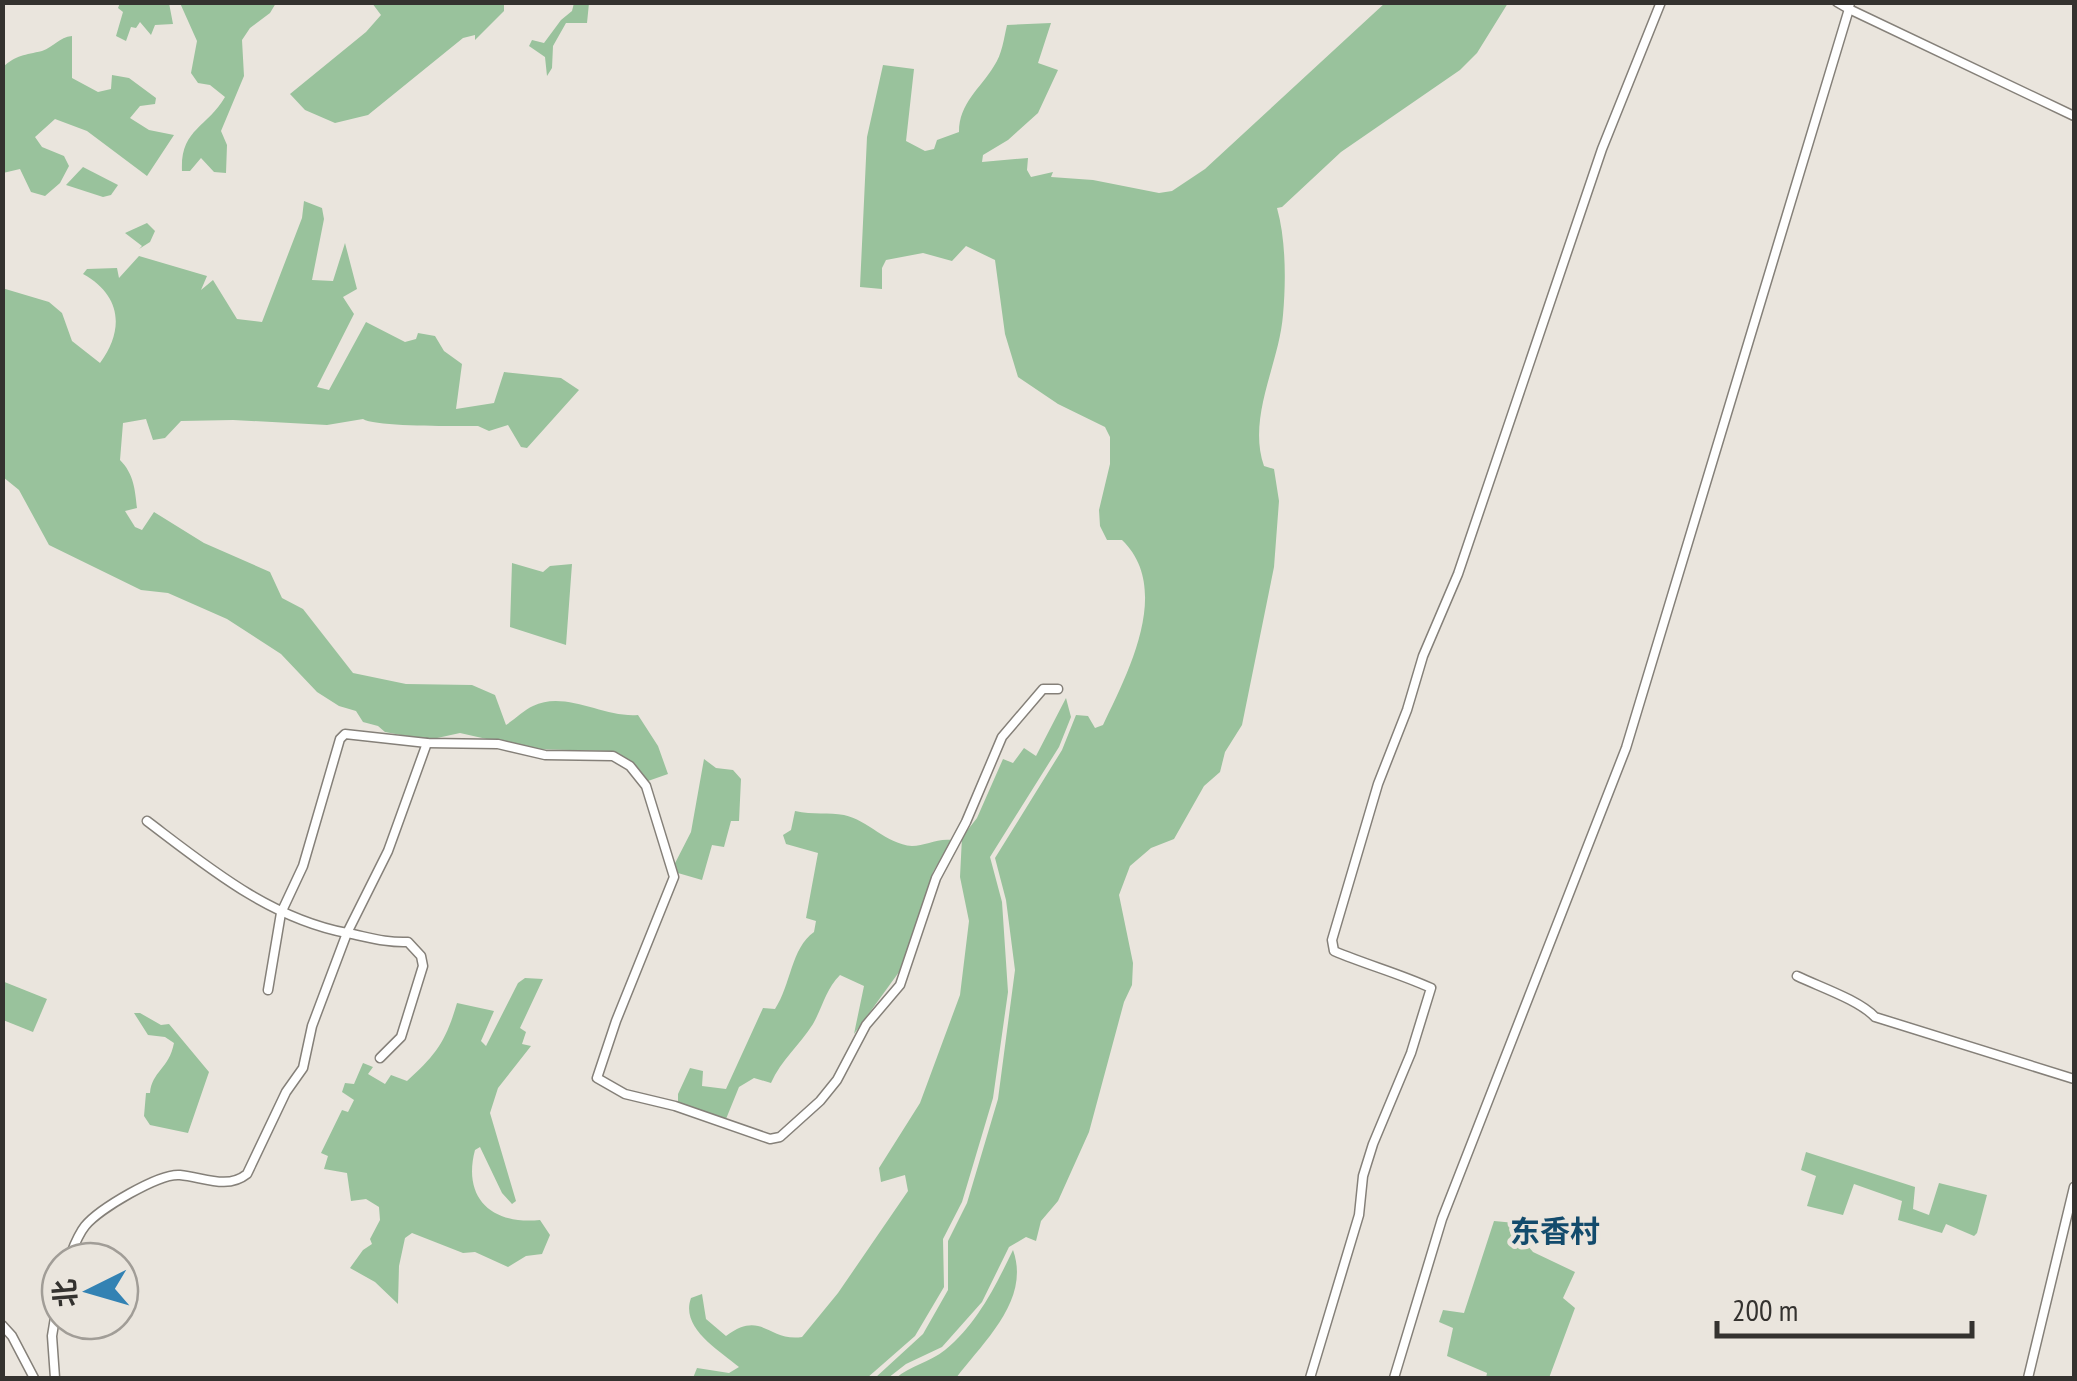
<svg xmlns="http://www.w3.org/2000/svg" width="2077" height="1381" font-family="'PT Sans Narrow','Noto Sans SC',sans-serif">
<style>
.green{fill:#99c29c}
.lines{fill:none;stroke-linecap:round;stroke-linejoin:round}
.street-casing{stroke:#858079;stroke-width:11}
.street{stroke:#fff;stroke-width:8}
.labels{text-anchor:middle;stroke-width:9;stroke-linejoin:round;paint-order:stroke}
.quarter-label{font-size:30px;font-weight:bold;fill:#134b6c;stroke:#eae5dd}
</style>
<rect width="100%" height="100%" fill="#eae5dd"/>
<!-- green -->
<g class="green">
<path d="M120,3h49l4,21 -18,1 -4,10 -11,-13 -4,6 -5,-1 -5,14 -10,-5 7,-24 -5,-4z"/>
<path d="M180,3h96l-6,10 -20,15 -8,12 2,36 -23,55 6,14 -1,28 -12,-1 -13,-14 -11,13h-8c-2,-42 25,-43 43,-74l-15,-12 -12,-2 -7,-10 6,-32z"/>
<path d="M372,3h132v8l-29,29v-5l-12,3 -95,77 -33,8 -30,-13 -15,-16 76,-62 15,-17z"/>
<path d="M574,3h15l-2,20h-21l-13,23 -1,22 -5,8 -2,-19 -16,-11 3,-6 12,3 17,-23 11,-9z"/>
<path d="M1385,3h123l-31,50 -17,17 -119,82 -59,55 -5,1c9,32 9,74 6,107 -4,50 -36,102 -19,151l10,3 5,32 -5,66 -32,158 -17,27 -5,20 -16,14 -30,53 -23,9 -21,18 -11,29 14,68 -1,22 -8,17 -35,130 -31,69 -17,20 -5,20 -10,-4 -17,10 -27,55 -40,45 -36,17 -18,14h-13l48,-44 25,-44v-49l19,-38 31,-104 17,-129 -9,-70 -11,-42 67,-108 14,-35 12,1 7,12 8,-3c24,-51 70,-136 19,-185h-15l-7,-14 -1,-16 11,-46v-27l-5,-10 -47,-23 -40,-27 -13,-43 -10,-74 -29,-14 -14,15 -29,-8 -37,7 -4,8v21l-22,-2 7,-150 16,-72 31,4 -8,72 19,10 9,-2 3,-9 22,-8c0,-29 21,-43 35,-66 8,-11 10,-28 13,-41l44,-2 -13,40 20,7 -20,43 -30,27 -25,15 -1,7 46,-4 -1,12 4,7 22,-5 -2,5 42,3 66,13 13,-2 33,-22z"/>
<path d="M72,36v42l26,14 13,-3 1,-14 17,3 27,20 -1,6 -15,2 -10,12 19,12 25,5 -27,41 -60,-45 -32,-12 -20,18 7,10 22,9 5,10 -9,17 -15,13 -14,-4 -11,-23 -17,4v-106c13,-12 22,-12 39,-16 12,-4 17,-14 30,-15z"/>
<path d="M83,167l35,18 -7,10 -8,2 -37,-12z"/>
<path d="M304,201l18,7 2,11 -12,61 21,1 12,-38 12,46 -14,8 11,17 -37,73 12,3 37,-68 39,20 11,-3 2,-6 17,3 9,15 18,13 -6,45 38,-6 10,-31 57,6 18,12 -52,58 -6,-1 -13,-22 -19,6 -11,-5c-22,0 -102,1 -115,-7l-36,6 -94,-5 -52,1 -16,17 -12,2 -7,-21 -23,4 -3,37c14,14 15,30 17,48l-12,3 10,16 7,3 12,-18 50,31 66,29 12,26 21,11 50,64 53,11 66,1 23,10 11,30c9,-6 18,-15 27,-19 32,-16 71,12 105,9l20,31 10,28 -20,7 -27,-26 -12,-4 -78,-2 -71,-16 -32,7 -43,-8 -7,-6 -15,-4 -7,-11 -17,-5 -22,-14 -36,-38 -54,-35 -59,-26 -27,-3 -92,-45 -30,-55 -16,-13 -1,-189 47,14 13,11 10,28 28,22c25,-34 21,-68 -17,-89l4,-5 30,-1 2,10 20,-22 68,20 -6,14 12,-10 24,39 25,3 40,-104z"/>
<path d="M147,223l8,8 -5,11 -11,7 3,-3 -17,-13z"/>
<path d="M512,563l31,9 7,-6 22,-2 -6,81 -56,-18z"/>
<path d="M1066,698l5,19 -12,30 -69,110 12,45 6,90 -15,106 -31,104 -19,37 1,48 -29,49 -48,42h-174l4,-10 32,5 10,-6c-20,-17 -59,-39 -48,-69l11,-4 4,25 20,17c36,-27 42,6 76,1l36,-44 70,-102 -3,-16 -24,7 -2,-14 41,-65 40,-108 9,-74 -9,-44 2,-40 15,-19 26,-59 10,4 11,-15 12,8z"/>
<path d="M704,759l12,9 17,2 8,9 -2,42h-8l-7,26 -12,-2 -10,35 -31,-9 20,-39z"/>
<path d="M795,811c18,4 34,1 49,4 24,5 42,29 68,31 13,0 25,-8 40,-6l-19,32 -26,89 -53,73 10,-48 -24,-11c-14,14 -17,31 -27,49 -13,21 -32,36 -42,59l-17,-5 -15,9 -13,32 -48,-15v-10l12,-26 13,3 -1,15 24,3 37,-81 12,1c16,-24 16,-61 39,-77l2,-11 -10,-3 12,-65 -32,-9 -3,-9 8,-5z"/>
<path d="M525,978l18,1 -23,49 6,4 -4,12 9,2 -33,42 -8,25 26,88 -4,3 -10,-11 -22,-46 -5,3c-13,49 18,75 65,70l10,15 -8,19 -16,2 -18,11 -33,-15 -12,1 -51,-20 -7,5 -6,28 -1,38 -23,-22 -25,-14 13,-18 9,-6 -2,-5 10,-19 -1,-13 -13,-8 -15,2 -4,-28 -23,-4 4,-13 -7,-3 21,-43 6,2 6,-12 -12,-8 3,-9 9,1 9,-21 10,4 -5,7 17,10 6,-9 16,6c29,-26 39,-40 50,-78l37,8 -13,30 5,5 32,-63z"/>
<path d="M2,981l45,18 -14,33 -30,-12z"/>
<path d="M134,1013h6l21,12 8,-1 40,48 -21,61 -38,-8 -6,-9 2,-23h4c2,-22 19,-24 24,-50l-9,-6 -17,-2z"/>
<path d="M1806,1152l109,35 -2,22 16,6 10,-32 48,12 -10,38 -3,3 -28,-12 -4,9 -44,-13 4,-19 -48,-17 -11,31 -36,-9 9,-30 -15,-6z"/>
<path d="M1494,1221l32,3 8,5 -7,16 6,7 42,20 -12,26 12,10 -26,70h-63l1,-5 -40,-17 6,-28 -14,-6 4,-12 21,3z"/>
<path d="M1013,1250c18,50 -30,92 -57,128h-60c14,-12 34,-16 49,-28 32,-26 50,-63 68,-100z"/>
</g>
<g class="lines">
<!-- street casing -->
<g class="street-casing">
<g id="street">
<path d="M1850,2l-1,7 225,107"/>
<path d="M147,821c62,47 122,97 200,112 21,4 39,10 61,9l13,14 2,10 -22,71 -21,21"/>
<path d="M1797,976c23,11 62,24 78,41l199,62"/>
<path d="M268,990l13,-77 22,-47 37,-127 5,-5 82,9 71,1 47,11 68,1 17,10 16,20 28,91 -58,144 -19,57 28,16 50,12 95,33 10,-2 40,-36 17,-21 29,-55 34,-40 36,-107 30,-56 36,-85 41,-48h15"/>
<path d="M68,1261c5,-12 9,-25 17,-35 14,-17 74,-53 95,-51 23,2 47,15 67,-1l39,-82 17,-24 9,-42 35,-93 41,-82 39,-108"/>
<path d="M2,1325l10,11 22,42"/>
<path d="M55,1378l-3,-42 8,-49"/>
<path d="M1310,1378l49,-163 4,-39 10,-32 38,-91 20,-65c-33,-15 -64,-23 -97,-37l-2,-11 46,-156 29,-74 16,-54 35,-82 144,-425 59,-147"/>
<path d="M1394,1378l48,-159 184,-471 223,-739 -12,-7"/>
<path d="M2028,1378l46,-191"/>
</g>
</g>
<!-- street -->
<use href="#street" class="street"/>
</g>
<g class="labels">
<!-- quarter labels -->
<g class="quarter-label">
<text x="1555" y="1242">东香村</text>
</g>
</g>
<!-- border -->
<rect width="2077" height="1381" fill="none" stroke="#34322f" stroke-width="10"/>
<!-- north arrow -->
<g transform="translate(90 1291) rotate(265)"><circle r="48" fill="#eae5dd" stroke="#a19d97" stroke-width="2.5"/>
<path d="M0-8L18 38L0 25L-18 38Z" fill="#3382b3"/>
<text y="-15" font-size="28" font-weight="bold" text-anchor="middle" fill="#34322f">北</text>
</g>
<!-- scale -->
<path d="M1717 1321v15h255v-15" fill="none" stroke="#34322f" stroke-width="5"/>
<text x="1732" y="1321" font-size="30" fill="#34322f" stroke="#eae5dd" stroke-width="8" paint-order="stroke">200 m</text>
</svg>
